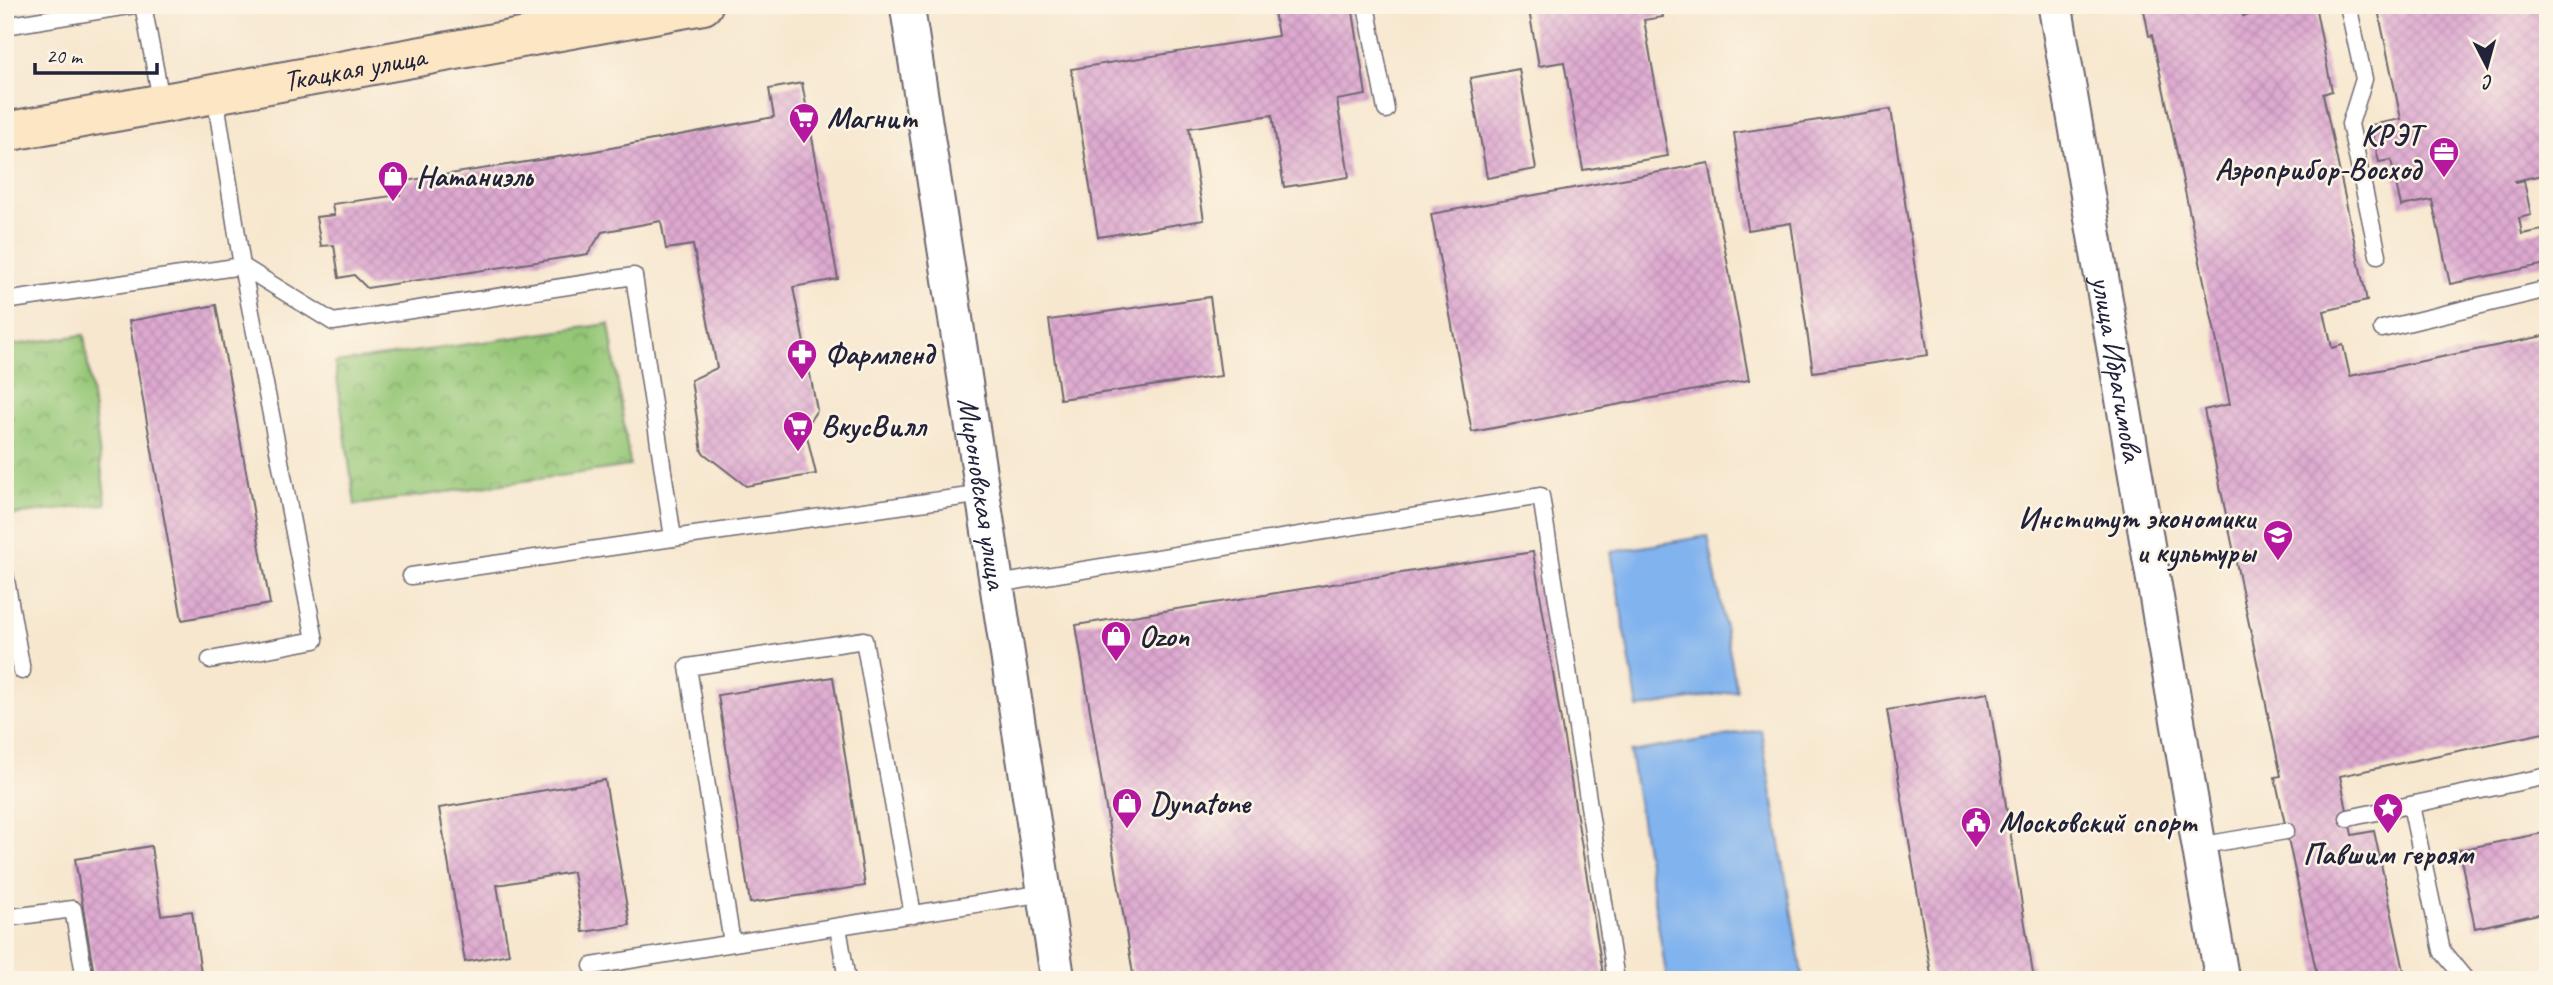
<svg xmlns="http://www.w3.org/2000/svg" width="2553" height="985" font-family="Caveat,sans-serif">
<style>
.park{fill:url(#park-crowns);stroke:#5c7459;stroke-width:2}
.water{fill:#81b3ee;stroke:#526a94;stroke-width:2}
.building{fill:url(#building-cross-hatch)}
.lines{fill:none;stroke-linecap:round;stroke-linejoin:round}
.lane-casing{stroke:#6d676f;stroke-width:19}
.street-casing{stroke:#6d676f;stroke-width:37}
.secondary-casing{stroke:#6d676f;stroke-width:42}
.lane{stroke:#fff;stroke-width:16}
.street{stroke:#fff;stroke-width:33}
.secondary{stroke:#fce6c4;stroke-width:38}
.labels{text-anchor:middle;stroke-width:5;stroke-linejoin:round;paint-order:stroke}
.street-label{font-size:30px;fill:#22223b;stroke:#fcf5e5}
.poi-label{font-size:30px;font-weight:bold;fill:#22223b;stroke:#fcf5e5;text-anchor:start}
</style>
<defs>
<pattern id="park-crowns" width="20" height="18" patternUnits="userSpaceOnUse" patternTransform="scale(1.75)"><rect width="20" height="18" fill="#95c777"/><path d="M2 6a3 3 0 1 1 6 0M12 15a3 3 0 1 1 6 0" fill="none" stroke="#79a163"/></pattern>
<pattern id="building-cross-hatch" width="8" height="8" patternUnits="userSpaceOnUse" patternTransform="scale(1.75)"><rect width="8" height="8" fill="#dea9d0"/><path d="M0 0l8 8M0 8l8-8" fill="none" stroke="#be91b4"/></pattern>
</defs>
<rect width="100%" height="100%" fill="#fcf5e5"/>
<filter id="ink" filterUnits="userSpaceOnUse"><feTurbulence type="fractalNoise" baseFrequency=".0143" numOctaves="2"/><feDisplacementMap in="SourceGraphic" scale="14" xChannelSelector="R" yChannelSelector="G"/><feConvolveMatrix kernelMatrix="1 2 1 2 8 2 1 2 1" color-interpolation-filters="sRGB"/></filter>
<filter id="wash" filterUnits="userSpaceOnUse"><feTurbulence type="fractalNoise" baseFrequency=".00686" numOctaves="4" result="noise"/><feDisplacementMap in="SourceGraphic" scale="28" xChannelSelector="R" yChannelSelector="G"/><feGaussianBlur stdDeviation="1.57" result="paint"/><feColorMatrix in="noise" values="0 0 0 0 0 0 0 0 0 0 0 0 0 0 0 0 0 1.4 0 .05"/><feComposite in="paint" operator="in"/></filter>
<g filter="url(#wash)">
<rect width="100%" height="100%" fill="#f7e7cf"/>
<!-- park -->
<g class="park">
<path d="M609,324l21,142 -275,39 -20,-142z"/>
<path d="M84,335l22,169 -93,11 -8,-60v-109z"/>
</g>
<!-- water -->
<g class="water">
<path d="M1708,536l29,155 -99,17 -27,-156z"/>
<path d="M1761,730l42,250h-136l-37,-228z"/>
</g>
<g id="blocks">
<!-- building -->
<g class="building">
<path d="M1273,5h79l14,90 -29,5 12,77 -65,10 -12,-72 -83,13 15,92 -106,17 -27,-168 207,-33z"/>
<path d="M1528,5h133l2,12 -19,3 24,136 -85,14 -19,-108 -25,4z"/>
<path d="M2143,5h98l2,11 53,-11h19l17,86 -9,3 44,207 -43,10 8,37 11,-3 7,31 198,-41v397l-208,44 12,59 22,-4 32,149h-88l-43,-203 6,-1 -77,-366 26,-6 -78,-369 -3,1z"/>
<path d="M2377,5h171v169l-34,7 1,2 9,-2 7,34 -12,3 3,16 25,-5 1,24 -4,1 2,10 -96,20 -18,-84 -31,6 -10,-46 -12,2 -8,-37 30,-6z"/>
<path d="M1519,69l17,100 -49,9 -17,-100z"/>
<path d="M802,83l36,196 -45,8 24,123 -12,18 11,46 -70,12 -44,-34 -11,-72 26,-12 -24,-123 -27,4 -5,-28 -59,11 -14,22 -221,34 -13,-13 -15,3 -5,-33 -13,1 -5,-29 18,-2 -2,-11 68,-9 -1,-13 191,-30 184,-35 -5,-28z"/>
<path d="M1891,109l37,246 -115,17 -22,-149 -43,7 -14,-97z"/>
<path d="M1709,163l40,217 -277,52 -41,-218z"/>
<path d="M1210,297l11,79 -161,23 -11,-79z"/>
<path d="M216,305l54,299 -88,16 -53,-299z"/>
<path d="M1533,552l71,428h-470l-58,-355z"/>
<path d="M833,677l32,209 -115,17 -32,-208z"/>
<path d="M1988,693l46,287h-102l-45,-270z"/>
<path d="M605,780l25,145 -47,7 -10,-60 -76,13 12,69 -44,8 -26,-154z"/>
<path d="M2548,832v80l-73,16 -16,-78z"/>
<path d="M151,846l10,69 31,-4 10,69h-107l-20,-121z"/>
</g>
</g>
</g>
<g filter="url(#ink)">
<use href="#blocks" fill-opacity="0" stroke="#6d676f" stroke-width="2"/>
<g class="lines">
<!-- lane casing -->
<g class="lane-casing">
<g id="lane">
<path d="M143,5l19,100"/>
<path d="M1366,5l20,105"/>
<path d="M2348,5l16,74 -14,45 28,131"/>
<path d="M5,26l129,-21"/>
<path d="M5,301l237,-35 91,56 301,-46 39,262 310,-44"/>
<path d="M2382,329l166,-40"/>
<path d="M5,574l17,97"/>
<path d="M411,576l262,-38"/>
<path d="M997,584l544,-88 75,484"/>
<path d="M210,660l105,-20 -73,-374 -27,-171"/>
<path d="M2411,805l31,146 24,29"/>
<path d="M2348,818l200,-42"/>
<path d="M2198,846l88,-15"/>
<path d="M5,918l68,-9 12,71"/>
<path d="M838,927l9,53"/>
<path d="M732,943l-44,-276 176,-27 49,275"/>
<path d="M592,966l452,-73"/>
</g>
</g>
<!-- street casing -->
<g class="street-casing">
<g id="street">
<path id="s1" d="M907,5l151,975"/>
<path id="s2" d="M2055,5l167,975"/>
</g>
</g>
<!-- secondary casing -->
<g class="secondary-casing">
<g id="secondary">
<path id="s3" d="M5,132l698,-127"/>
</g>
</g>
<!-- lane -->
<use href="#lane" class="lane"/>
<!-- street -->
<use href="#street" class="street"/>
<!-- secondary -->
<use href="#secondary" class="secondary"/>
</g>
</g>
<!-- icons -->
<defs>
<g id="supermarket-pin" transform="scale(1.575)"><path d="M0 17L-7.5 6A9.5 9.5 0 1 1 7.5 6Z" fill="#b5179e" stroke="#fcf5e5"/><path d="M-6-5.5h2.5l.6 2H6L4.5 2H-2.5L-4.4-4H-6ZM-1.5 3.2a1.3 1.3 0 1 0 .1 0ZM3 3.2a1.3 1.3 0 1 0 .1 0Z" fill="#fff"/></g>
<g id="office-pin" transform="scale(1.575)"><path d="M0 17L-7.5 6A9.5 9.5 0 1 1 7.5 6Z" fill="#b5179e" stroke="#fcf5e5"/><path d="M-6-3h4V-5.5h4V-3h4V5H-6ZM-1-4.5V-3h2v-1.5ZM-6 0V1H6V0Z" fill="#fff"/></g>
<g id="shop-pin" transform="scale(1.575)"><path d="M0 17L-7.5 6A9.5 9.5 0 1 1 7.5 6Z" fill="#b5179e" stroke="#fcf5e5"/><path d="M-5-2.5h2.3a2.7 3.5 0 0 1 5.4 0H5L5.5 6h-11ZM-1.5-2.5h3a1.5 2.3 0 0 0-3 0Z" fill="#fff"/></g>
<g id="pharmacy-pin" transform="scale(1.575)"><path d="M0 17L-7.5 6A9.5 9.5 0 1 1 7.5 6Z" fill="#b5179e" stroke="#fcf5e5"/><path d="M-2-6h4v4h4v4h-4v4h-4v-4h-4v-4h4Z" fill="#fff"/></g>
<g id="university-pin" transform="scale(1.575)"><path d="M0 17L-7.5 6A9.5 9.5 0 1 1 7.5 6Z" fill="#b5179e" stroke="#fcf5e5"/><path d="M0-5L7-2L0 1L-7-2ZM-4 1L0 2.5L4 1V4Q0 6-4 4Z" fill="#fff"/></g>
<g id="sight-pin" transform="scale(1.575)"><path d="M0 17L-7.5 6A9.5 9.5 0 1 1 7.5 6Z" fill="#b5179e" stroke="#fcf5e5"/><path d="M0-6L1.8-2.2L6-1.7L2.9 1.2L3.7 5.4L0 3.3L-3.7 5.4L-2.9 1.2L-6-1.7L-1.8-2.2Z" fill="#fff"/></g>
<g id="civic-pin" transform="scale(1.575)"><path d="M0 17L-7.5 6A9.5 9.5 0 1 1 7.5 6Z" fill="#b5179e" stroke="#fcf5e5"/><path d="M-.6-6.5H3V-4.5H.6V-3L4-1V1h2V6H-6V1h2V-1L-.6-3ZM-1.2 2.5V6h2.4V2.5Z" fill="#fff"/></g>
</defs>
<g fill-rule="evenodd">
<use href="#supermarket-pin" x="804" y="118"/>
<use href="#office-pin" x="2444" y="152"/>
<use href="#shop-pin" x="393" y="176"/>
<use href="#pharmacy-pin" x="802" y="354"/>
<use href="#supermarket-pin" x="798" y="426"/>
<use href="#university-pin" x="2278" y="535"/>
<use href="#shop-pin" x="1116" y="636"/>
<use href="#shop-pin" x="1127" y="803"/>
<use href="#sight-pin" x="2388" y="808"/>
<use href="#civic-pin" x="1976" y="822"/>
</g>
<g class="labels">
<!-- street labels -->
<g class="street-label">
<text dy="10" stroke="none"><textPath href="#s3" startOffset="355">Ткацкая улица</textPath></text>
<text dy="10" stroke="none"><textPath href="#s2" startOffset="369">улица Ибрагимова</textPath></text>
<text dy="10" stroke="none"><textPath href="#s1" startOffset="494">Мироновская улица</textPath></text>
</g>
<!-- poi labels -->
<g class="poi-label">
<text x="827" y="128">Магнит</text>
<text x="2421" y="145" text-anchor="end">КРЭТ<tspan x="2421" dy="34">Аэроприбор-Восход</tspan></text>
<text x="416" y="186">Натаниэль</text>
<text x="825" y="364">Фармленд</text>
<text x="821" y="436">ВкусВилл</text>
<text x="2255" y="528" text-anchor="end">Институт экономики<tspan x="2255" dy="34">и культуры</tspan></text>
<text x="1139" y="646">Ozon</text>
<text x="1150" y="813">Dynatone</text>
<text x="1999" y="832">Московский спорт</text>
<text x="2388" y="864" text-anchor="middle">Павшим героям</text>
</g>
</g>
<!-- margin -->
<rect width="2553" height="985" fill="none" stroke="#fcf5e5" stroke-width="28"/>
<!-- north arrow -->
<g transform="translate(2487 66) rotate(174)" stroke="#fcf5e5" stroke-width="5" paint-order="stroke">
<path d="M0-5L12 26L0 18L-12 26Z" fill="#22223b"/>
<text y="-10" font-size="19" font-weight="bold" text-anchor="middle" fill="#22223b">С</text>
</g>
<!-- scale -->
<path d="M35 63v10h122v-10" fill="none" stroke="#22223b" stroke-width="3.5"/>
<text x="46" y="63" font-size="21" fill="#22223b" stroke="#fcf5e5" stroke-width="5" paint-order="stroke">20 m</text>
</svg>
